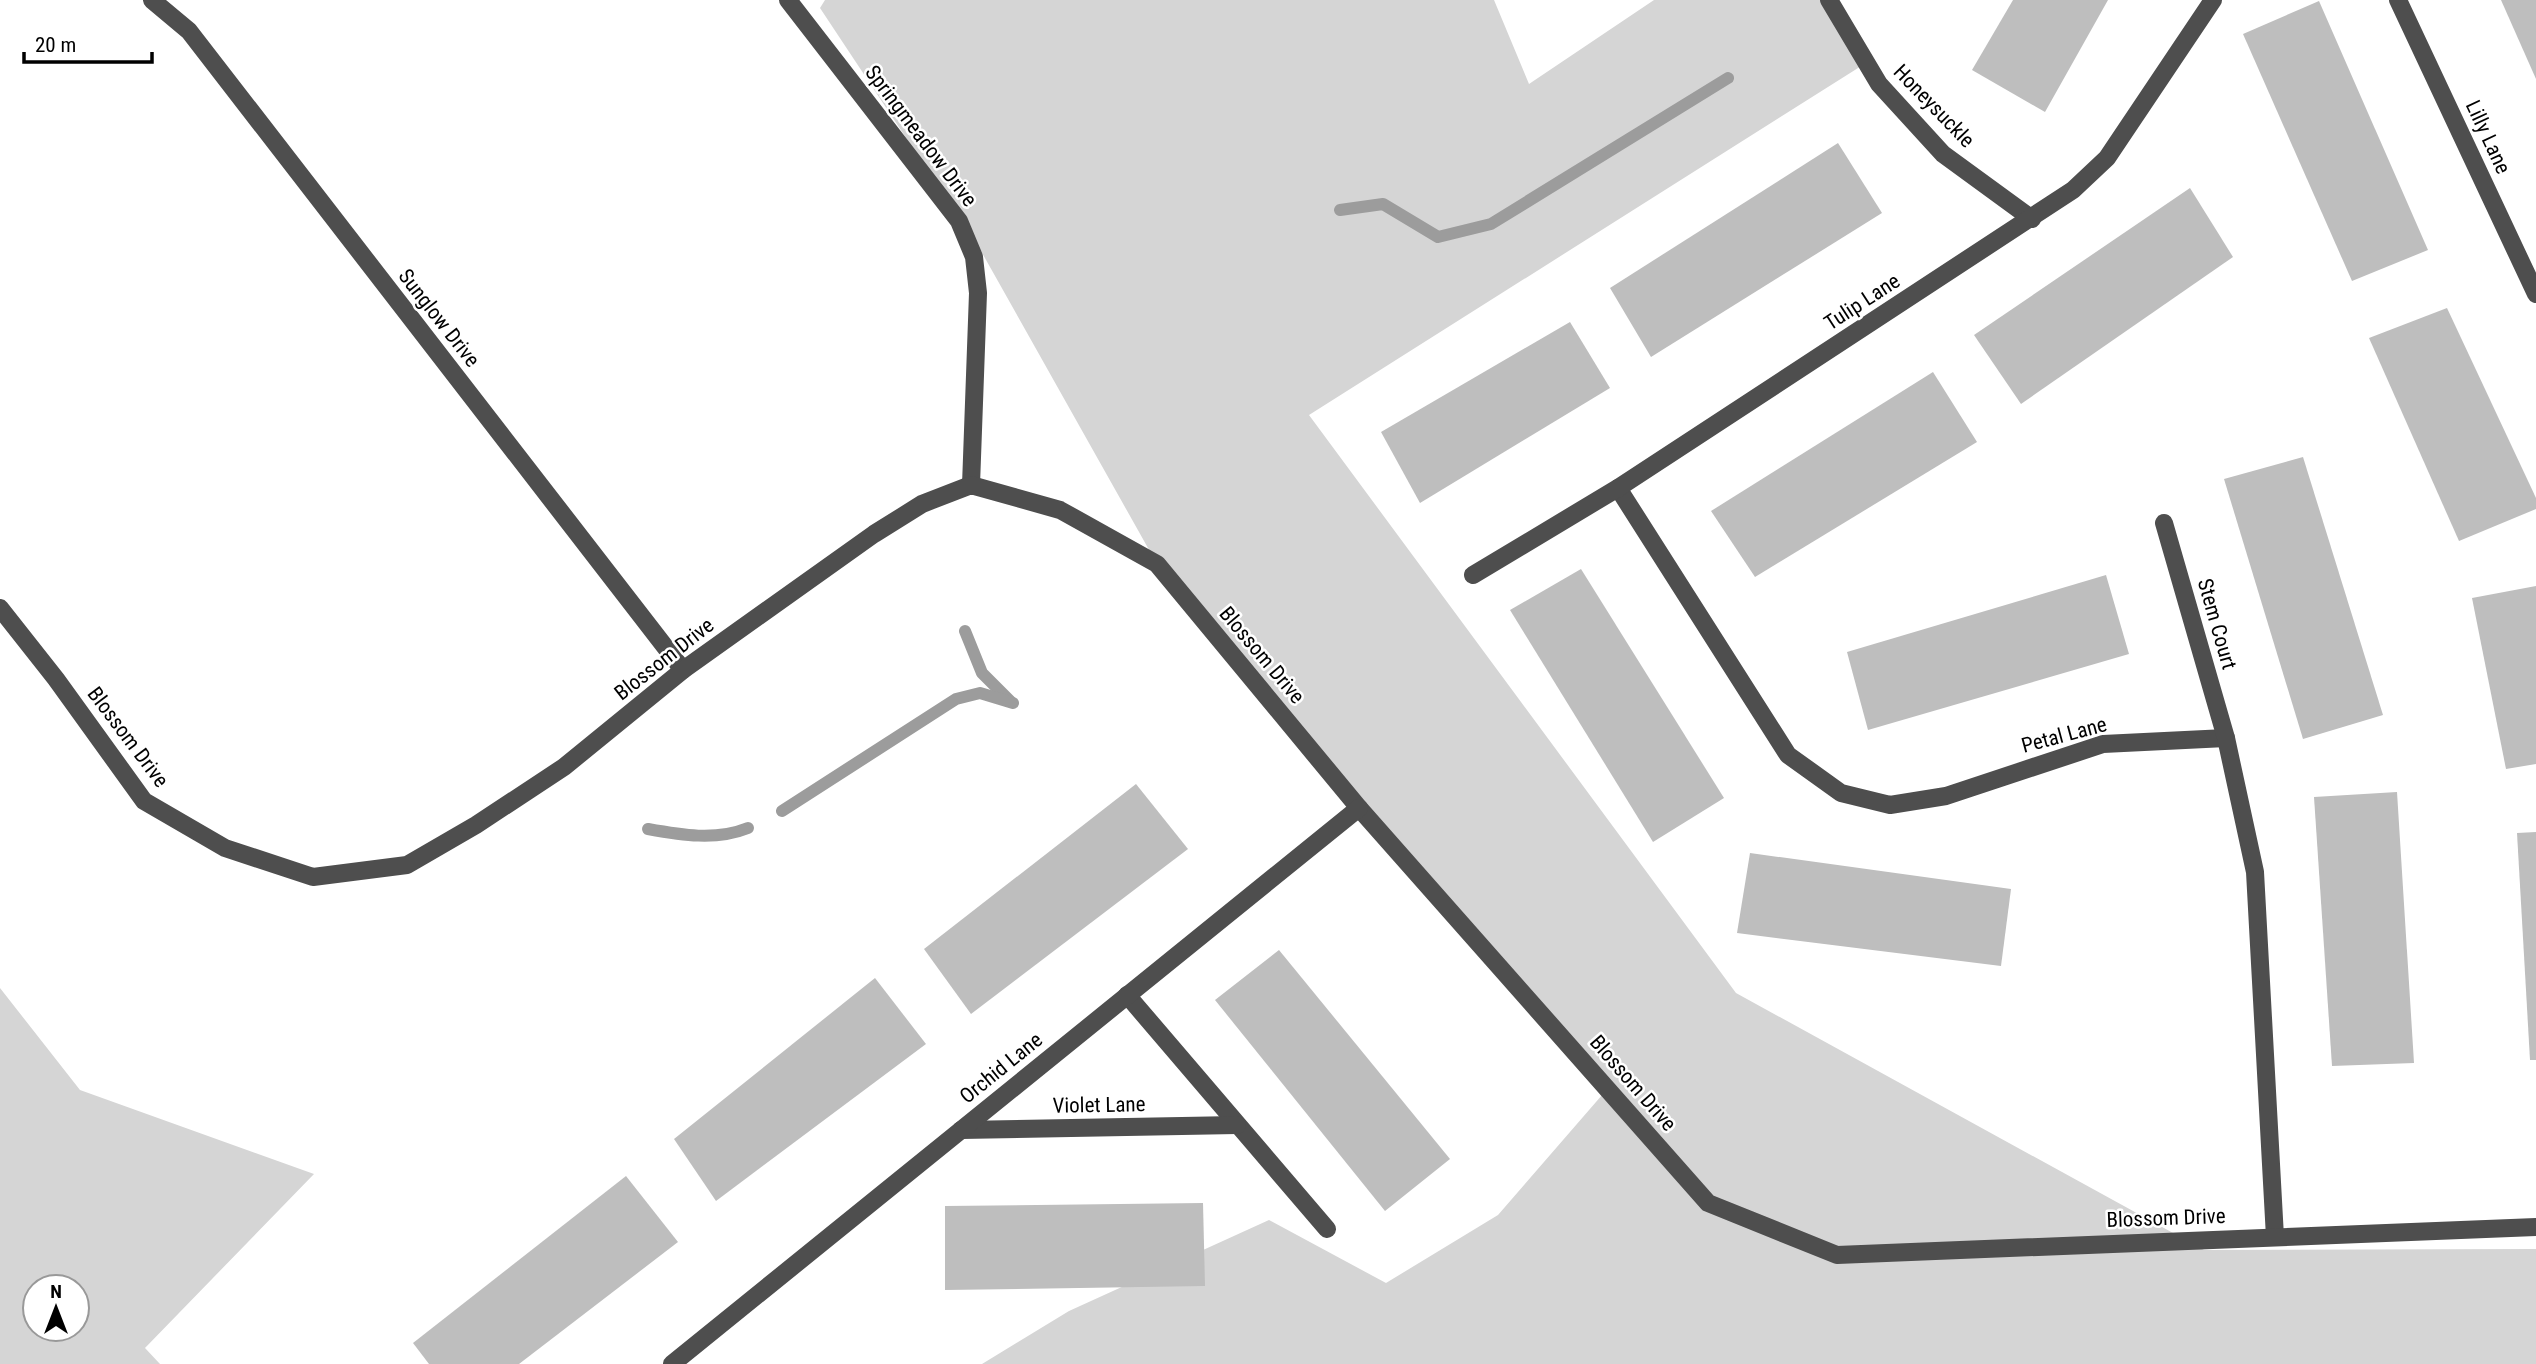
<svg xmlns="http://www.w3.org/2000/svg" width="2536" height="1364" font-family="'Roboto Condensed',sans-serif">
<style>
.green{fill:#d5d5d5;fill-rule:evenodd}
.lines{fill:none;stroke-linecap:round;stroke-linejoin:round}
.stream{stroke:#9c9c9c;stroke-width:12}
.building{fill:#bebebe}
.minor{stroke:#4e4e4e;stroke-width:18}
.labels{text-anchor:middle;stroke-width:5;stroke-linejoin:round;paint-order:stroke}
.street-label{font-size:21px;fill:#000;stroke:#fff}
</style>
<rect width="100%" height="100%" fill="#fff"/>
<!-- green -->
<g class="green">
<path d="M825,0h669l35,84 125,-84h173l39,63 -557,352 427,578 468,257 332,-1v115h-1554l87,-53 200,-91 117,63 112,-68 111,-128 -452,-523 -176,-313 -161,-243z"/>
<path d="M0,988l80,102 234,84 -169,174 15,16h-160zM77,1287v42h-42v-42z"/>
</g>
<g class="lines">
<!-- stream -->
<g class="stream">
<path d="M1340,210l43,-6 55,33 53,-13 237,-146"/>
<path d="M965,631l17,42 28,28"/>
<path d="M782,811l174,-112 24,-6 33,10"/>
<path d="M648,829c33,6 68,12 100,-1"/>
</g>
</g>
<!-- building -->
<g class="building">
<path d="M2013,0h95l-63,112 -73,-42z"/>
<path d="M2501,0h35v79z"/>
<path d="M2319,1l109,249 -76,31 -109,-247z"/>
<path d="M1838,143l44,70 -231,144 -41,-69z"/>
<path d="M2190,188l43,69 -212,147 -47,-69z"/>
<path d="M2447,308l89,190v11l-77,32 -90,-203z"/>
<path d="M1570,322l40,66 -190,115 -39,-71z"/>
<path d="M1933,372l44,70 -222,135 -44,-66z"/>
<path d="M2303,457l80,258 -80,24 -79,-260z"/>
<path d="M1581,569l143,229 -71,44 -143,-232z"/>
<path d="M2106,575l23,79 -261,76 -21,-78z"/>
<path d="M2536,586v178l-30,5 -34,-171z"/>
<path d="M1136,784l52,65 -217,165 -47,-65z"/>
<path d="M2397,792l17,271 -82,3 -18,-269z"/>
<path d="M2536,832v228h-6l-13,-227z"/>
<path d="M1750,853l261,36 -10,77 -264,-33z"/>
<path d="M1279,950l171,209 -65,52 -170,-211z"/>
<path d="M875,978l51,66 -210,157 -42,-62z"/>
<path d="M626,1176l52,66 -159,122h-90l-16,-21z"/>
<path d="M1203,1203l2,83 -260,4v-84z"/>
</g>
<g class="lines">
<!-- minor -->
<g class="minor">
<path d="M152,0l37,31 494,639"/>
<path d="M788,0l171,221 15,36 4,36 -7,192"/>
<path d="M1829,0l50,84 64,70 89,65"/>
<path d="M2398,0l138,294"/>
<path d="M1618,488l170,267 53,38 49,12 56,-9 157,-52 123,-6"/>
<path d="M2164,523l62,215 29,134 20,365"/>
<path d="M1473,575l145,-87 455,-298 34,-32 106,-158"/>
<path d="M0,608l56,71 88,122 81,47 88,29 94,-12 69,-40 88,-58 119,-97 191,-136 48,-30 49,-19 89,25 97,54 202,244 349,395 129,52 699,-28"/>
<path d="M1127,995l200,234"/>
<path d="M961,1130l276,-5"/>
<path d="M672,1364l687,-556"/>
</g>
</g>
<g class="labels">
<!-- street labels -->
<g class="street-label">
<text transform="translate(1934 106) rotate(46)" y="7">Honeysuckle</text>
<text transform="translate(921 136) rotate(53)" y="7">Springmeadow Drive</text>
<text transform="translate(2488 137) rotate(65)" y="7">Lilly Lane</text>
<text transform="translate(1862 302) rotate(-33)" y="7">Tulip Lane</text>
<text transform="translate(439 318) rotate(52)" y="7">Sunglow Drive</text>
<text transform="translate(2217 624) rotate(74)" y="7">Stem Court</text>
<text transform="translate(1262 655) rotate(50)" y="7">Blossom Drive</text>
<text transform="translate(664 659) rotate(-38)" y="7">Blossom Drive</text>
<text transform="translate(2064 735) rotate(-15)" y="7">Petal Lane</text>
<text transform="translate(128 737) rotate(53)" y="7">Blossom Drive</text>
<text transform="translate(1001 1068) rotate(-39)" y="7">Orchid Lane</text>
<text transform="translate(1633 1083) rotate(49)" y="7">Blossom Drive</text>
<text transform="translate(1099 1105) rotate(-1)" y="7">Violet Lane</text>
<text transform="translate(2166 1218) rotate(-2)" y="7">Blossom Drive</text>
</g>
</g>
<!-- north arrow -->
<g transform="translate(56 1308)"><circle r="33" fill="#ffffff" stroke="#999999" stroke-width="2"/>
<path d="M0-5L12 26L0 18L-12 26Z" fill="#000000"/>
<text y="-10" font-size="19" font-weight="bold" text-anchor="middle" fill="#000000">N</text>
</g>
<!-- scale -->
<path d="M24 52v10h128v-10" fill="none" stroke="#000000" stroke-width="3.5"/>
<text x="35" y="52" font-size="21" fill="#000000" stroke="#ffffff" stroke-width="5" paint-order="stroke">20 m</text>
</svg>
